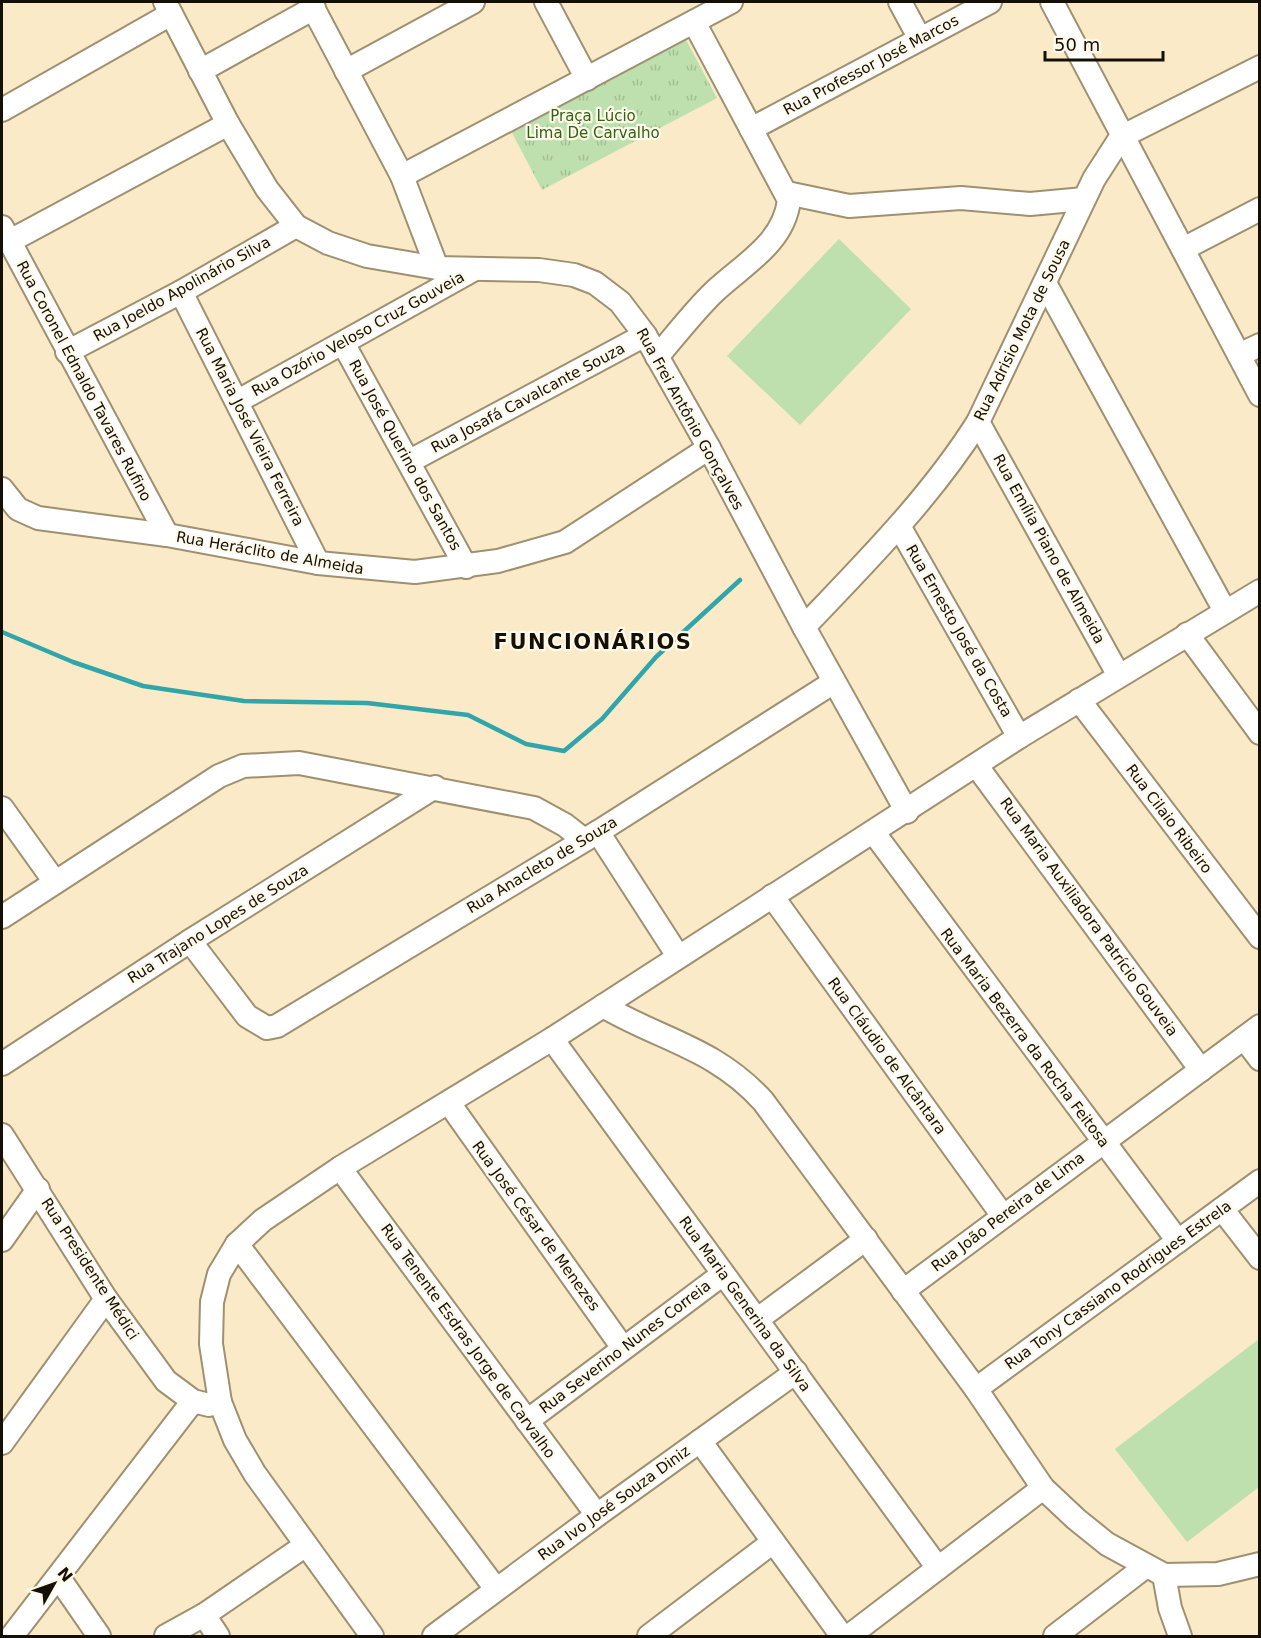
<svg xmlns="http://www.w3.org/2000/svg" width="1261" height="1638" font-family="'DejaVu Sans',sans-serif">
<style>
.grass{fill:url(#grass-tufts)}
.garden{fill:#bde0ae}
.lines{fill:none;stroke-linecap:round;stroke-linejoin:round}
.stream{stroke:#30a6aa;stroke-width:4.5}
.minor-casing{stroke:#9e9070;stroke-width:26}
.minor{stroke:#fff;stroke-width:22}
.labels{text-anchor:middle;stroke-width:4.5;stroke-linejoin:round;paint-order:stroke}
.street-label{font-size:15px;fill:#151005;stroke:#fff9eb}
.park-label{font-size:15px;fill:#306411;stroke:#fff9eb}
.district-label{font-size:21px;font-weight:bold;letter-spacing:1.5px;fill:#151005;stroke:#fff9eb}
</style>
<defs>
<pattern id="grass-tufts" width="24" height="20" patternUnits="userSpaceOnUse" patternTransform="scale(1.5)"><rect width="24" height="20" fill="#bde0ae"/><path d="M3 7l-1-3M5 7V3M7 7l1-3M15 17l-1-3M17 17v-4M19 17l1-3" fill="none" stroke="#a2bf94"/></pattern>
</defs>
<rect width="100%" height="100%" fill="#faeac8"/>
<!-- grass -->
<path class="grass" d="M685,38l32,60 -175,92 -32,-61z"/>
<!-- garden -->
<g class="garden">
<path d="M839,239l72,70 -111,116 -73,-69z"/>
<path d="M1259,1339v148l-72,55 -72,-93z"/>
</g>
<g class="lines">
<!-- stream -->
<path class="stream" d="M2,632l71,30 70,24 101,15 123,2 101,12 58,29 38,7 38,-32 54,-62 84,-77"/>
<!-- minor casing -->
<g class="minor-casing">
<g id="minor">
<path d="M165,2l63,122 39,65 29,37 32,17 39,13 70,12 102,2 35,5 21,8 25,19 25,33 64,113 95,179 103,185"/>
<path d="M310,2l92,174 35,92"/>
<path d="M546,2l41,77"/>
<path d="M900,2l20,37"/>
<path d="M1052,2l208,393"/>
<path d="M200,71l114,-63"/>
<path d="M346,71l127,-69"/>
<path d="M2,110l169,-96"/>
<path d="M751,129l239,-127"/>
<path d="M402,176l329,-174"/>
<path d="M787,193l62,13 112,-8 69,6 54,-5"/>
<path d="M2,227l165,308"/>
<path d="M10,241l218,-117"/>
<path d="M1183,249l77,-40"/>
<path d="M1045,283l180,328"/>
<path d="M181,292l137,271"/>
<path d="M343,343l123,224"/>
<path d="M67,352l114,-60 115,-66"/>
<path d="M1239,355l21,-10"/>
<path d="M657,357c19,-22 37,-46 58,-66 29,-27 69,-48 74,-91l-95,-178"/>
<path d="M238,401l237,-132"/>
<path d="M978,422l141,254"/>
<path d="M410,461l235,-126"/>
<path d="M2,489l16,20 20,9 129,17 151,28 97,9 83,-11 67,-19 144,-94"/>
<path d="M899,526l120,211"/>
<path d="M804,627c62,-65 126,-129 174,-205l116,-243 27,-42 139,-70"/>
<path d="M1187,634l73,99"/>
<path d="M1079,700l181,237"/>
<path d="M976,765l225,305"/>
<path d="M2,808l53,74"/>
<path d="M598,832l80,124"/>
<path d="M874,833l304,408"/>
<path d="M772,896l231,320"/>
<path d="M2,917l217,-141 24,-10 56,-3 235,45 31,17 19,15"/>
<path d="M190,941l57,75 20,12 10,-2 321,-194 236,-150"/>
<path d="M603,1006c58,34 112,42 160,95l213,288 67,99 33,31 31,25 57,31 54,-1 42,-10"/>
<path d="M1244,1038l16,21"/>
<path d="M552,1039l386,529"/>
<path d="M2,1064l188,-123 245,-154"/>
<path d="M449,1103l174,245"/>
<path d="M2,1135l104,164 60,82 27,20 16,4 11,-3"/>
<path d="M340,1168l257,347"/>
<path d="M1222,1209l38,49"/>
<path d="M2,1240l36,-51"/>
<path d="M237,1244l259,345"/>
<path d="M903,1291l357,-265"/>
<path d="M758,1319l108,-80"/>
<path d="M976,1389l284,-208"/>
<path d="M527,1421l196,-147"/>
<path d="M700,1441l142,195"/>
<path d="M2,1443l104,-144"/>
<path d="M1164,1575l6,33 10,28"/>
<path d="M59,1578l40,58"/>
<path d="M204,1615l14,21"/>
<path d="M12,1636l181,-235"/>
<path d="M166,1636l38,-21 102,-70"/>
<path d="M372,1636l-117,-162 -20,-34 -15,-38 -9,-58 1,-42 7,-28 18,-30 26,-24 77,-52 212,-129 467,-302 241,-146"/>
<path d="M434,1636l163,-121 199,-143"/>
<path d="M649,1636l124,-94"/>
<path d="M849,1636l194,-148"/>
<path d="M1055,1636l90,-69"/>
</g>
</g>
<!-- minor -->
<use href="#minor" class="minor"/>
</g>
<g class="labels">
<!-- street labels -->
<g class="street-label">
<text transform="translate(871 65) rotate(-28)" y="5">Rua Professor José Marcos</text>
<text transform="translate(182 289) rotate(-29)" y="5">Rua Joeldo Apolinário Silva</text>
<text transform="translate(1022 330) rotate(-64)" y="5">Rua Adrisio Mota de Sousa</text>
<text transform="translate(358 334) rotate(-29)" y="5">Rua Ozório Veloso Cruz Gouveia</text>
<text transform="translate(84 381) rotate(62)" y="5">Rua Coronel Ednaldo Tavares Rufino</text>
<text transform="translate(528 398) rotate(-28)" y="5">Rua Josafá Cavalcante Souza</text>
<text transform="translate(690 419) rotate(61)" y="5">Rua Frei Antônio Gonçalves</text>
<text transform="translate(250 427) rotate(63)" y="5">Rua Maria José Vieira Ferreira</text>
<text transform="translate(405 455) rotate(61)" y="5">Rua José Querino dos Santos</text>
<text transform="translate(1049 549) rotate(61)" y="5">Rua Emília Piano de Almeida</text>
<text transform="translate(270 553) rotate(10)" y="5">Rua Heráclito de Almeida</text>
<text transform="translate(959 631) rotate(60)" y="5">Rua Ernesto José da Costa</text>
<text transform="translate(1169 819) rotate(53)" y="5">Rua Cilaio Ribeiro</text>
<text transform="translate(542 865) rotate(-31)" y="5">Rua Anacleto de Souza</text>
<text transform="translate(1089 917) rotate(54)" y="5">Rua Maria Auxiliadora Patrício Gouveia</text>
<text transform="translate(218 924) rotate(-32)" y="5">Rua Trajano Lopes de Souza</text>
<text transform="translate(1025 1038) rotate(53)" y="5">Rua Maria Bezerra da Rocha Feitosa</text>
<text transform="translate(887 1056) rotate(54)" y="5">Rua Cláudio de Alcântara</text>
<text transform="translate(1008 1212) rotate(-37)" y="5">Rua João Pereira de Lima</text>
<text transform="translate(536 1226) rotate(54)" y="5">Rua José César de Menezes</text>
<text transform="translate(90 1269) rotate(57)" y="5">Rua Presidente Médici</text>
<text transform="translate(1118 1285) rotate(-36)" y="5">Rua Tony Cassiano Rodrigues Estrela</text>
<text transform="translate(745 1304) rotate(54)" y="5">Rua Maria Generina da Silva</text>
<text transform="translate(468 1341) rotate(54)" y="5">Rua Tenente Esdras Jorge de Carvalho</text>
<text transform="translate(625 1347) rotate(-37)" y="5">Rua Severino Nunes Correia</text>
<text transform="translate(614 1503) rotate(-36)" y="5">Rua Ivo José Souza Diniz</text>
</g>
<!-- park labels -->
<g class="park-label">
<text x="593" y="121">Praça Lúcio<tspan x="593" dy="17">Lima De Carvalho</tspan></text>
</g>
<!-- district labels -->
<g class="district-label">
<text x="593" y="649">FUNCIONÁRIOS</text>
</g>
</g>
<!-- border -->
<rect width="1261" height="1638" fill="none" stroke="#151005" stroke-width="6"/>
<!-- north arrow -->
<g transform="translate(54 1584) rotate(50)" stroke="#fff9eb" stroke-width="4.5" paint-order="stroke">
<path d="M0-4.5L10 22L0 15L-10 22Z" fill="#151005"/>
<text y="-9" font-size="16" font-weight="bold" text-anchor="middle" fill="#151005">N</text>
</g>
<!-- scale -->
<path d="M1045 51v9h118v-9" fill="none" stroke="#151005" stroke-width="3"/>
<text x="1054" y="51" font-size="18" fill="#151005" stroke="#fff9eb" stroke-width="4.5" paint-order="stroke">50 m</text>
</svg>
